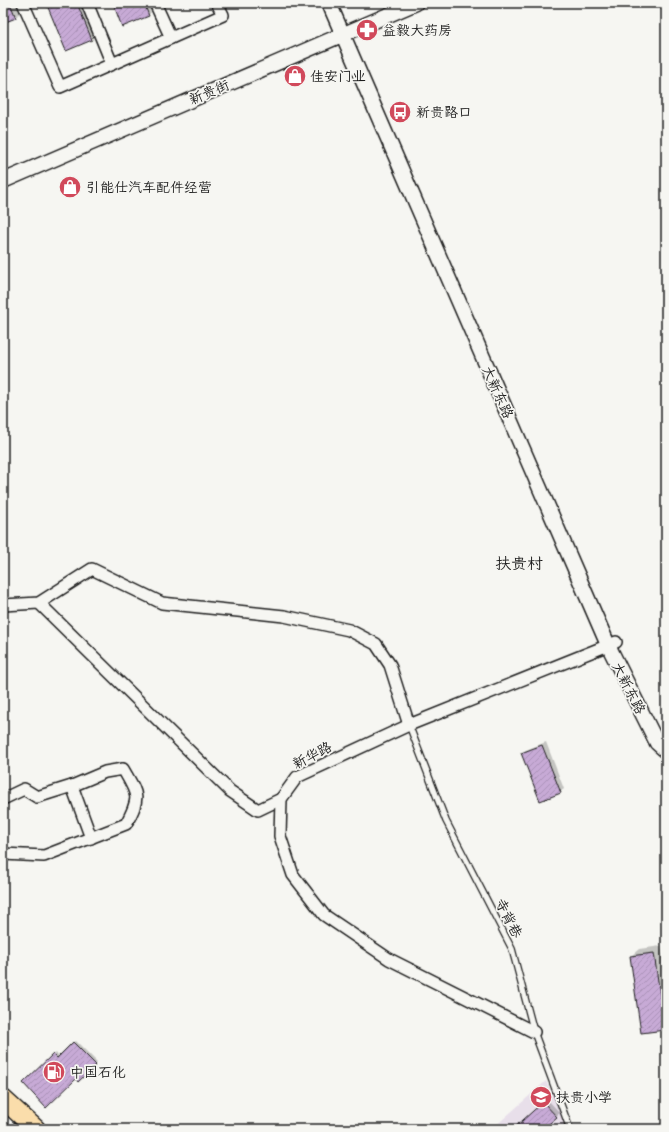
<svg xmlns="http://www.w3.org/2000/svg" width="669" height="1132" font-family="'Architects Daughter','LXGW WenKai TC',sans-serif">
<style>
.built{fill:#e8dfea}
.shadow{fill:#0003}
.building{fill:url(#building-hatch);stroke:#1c1c1c}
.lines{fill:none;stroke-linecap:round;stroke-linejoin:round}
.service-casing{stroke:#1c1c1c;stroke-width:8}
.minor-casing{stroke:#1c1c1c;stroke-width:14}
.tertiary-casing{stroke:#1c1c1c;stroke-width:17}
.trunk-casing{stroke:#1c1c1c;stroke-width:21}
.service{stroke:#f6f6f2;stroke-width:5.5}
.minor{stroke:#f6f6f2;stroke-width:11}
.tertiary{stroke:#f6f6f2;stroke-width:14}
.trunk{stroke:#faddab;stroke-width:18}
.labels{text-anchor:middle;stroke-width:3.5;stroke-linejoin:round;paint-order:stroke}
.poi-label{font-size:14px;fill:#1c1c1c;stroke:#f6f6f2;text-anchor:start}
.street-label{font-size:14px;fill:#1c1c1c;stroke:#f6f6f2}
.quarter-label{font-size:16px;fill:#1c1c1c;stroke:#f6f6f2}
</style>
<defs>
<pattern id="building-hatch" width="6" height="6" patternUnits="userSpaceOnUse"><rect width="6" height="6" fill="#c7aad6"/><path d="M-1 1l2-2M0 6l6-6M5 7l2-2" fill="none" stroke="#aa92b7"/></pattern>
</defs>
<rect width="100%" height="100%" fill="#f6f6f2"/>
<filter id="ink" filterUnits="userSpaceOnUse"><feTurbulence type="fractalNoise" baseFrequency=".025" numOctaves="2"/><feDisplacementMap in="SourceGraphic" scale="8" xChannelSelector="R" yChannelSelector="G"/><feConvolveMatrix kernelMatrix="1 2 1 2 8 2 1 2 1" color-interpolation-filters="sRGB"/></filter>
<g filter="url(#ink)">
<!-- built -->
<path class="built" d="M546,1081l16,31 5,17h-75z"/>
<!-- shadow -->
<g class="shadow">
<path d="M3,3h14l4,9 -5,5 -13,5z"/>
<path d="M50,3h34l12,31 -4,5 -26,11 -18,-44z"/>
<path d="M114,3h36l3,7 -5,5z"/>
<path d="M546,742l18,47 -4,3 -38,-39 4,-3z"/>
<path d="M661,946l5,31v51l-24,4 -11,-76 8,-7z"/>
<path d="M76,1041l21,21 -18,18 -3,-2 -52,5 32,-30 3,4z"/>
<path d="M547,1099l13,14 -4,3 -15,13h-27z"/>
</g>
<!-- building -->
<g class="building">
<path d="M3,3h7l6,15 -13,5z"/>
<path d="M52,3h25l15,37 -26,11 -19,-46z"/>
<path d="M113,3h31l5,13 -27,11z"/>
<path d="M542,745l19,48 -21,8 -19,-48z"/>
<path d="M654,953l11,77 -24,3 -11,-77z"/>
<path d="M73,1042l23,23 -18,17 -2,-3 -30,29 -23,-25 30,-29 4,4z"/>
<path d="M543,1102l14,15 -14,12h-30z"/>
</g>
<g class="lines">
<!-- service casing -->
<g class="service-casing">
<path id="service" d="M409,725l37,96 66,128 22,83 36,97"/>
</g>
<!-- minor casing -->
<g class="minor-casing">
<g id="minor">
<path d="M23,3l37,84 163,-72 -6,-12"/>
<path d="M87,3l25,61"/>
<path d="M155,3l16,35"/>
<path d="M39,603l191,188 28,19 23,-11"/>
<path d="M3,605l36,-2 53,-34 70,34 122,13 65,14 27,14 14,21 19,60"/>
<path d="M72,786l19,52"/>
<path d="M3,799l21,-10 13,8 35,-11 33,-14 18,-3c15,26 18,27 3,55l-82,32 -41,-2"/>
<path d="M534,1032l-145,-73 -65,-44 -31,-40 -13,-39 1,-37 16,-22 112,-52 207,-83"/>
</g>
</g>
<!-- tertiary casing -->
<g class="tertiary-casing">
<g id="tertiary">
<path d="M329,3l279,642 49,98 9,8"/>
<path d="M3,181l413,-178"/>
</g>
</g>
<!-- trunk casing -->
<g class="trunk-casing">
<path id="trunk" d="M3,1099l33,30"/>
</g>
<!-- service -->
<use href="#service" class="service"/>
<!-- minor -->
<use href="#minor" class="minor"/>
<!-- tertiary -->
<use href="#tertiary" class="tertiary"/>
<!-- trunk -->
<use href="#trunk" class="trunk"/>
</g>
</g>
<!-- icons -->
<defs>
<g id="pharmacy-disc" transform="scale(1.15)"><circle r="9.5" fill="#d1495b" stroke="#f6f6f2"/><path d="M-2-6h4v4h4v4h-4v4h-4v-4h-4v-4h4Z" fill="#fff"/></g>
<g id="shop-disc" transform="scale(1.15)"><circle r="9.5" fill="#d1495b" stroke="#f6f6f2"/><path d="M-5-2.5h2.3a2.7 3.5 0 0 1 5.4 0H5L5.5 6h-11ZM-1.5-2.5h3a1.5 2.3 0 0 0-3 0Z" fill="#fff"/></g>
<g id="bus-disc" transform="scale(1.15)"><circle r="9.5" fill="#d1495b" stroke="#f6f6f2"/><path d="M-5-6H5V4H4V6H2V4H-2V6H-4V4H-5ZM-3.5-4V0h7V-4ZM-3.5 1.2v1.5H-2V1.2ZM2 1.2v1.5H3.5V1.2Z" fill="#fff"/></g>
<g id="fuel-disc" transform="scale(1.15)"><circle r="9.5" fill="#d1495b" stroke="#f6f6f2"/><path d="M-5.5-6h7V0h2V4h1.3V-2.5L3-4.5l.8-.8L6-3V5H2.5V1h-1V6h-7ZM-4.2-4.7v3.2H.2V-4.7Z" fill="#fff"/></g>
<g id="school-disc" transform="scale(1.15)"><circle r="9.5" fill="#d1495b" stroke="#f6f6f2"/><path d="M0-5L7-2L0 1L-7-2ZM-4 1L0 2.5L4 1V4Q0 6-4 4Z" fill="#fff"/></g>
</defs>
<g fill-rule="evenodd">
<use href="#pharmacy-disc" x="367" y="30"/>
<use href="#shop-disc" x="295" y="76"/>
<use href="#bus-disc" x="400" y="112"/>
<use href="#shop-disc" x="70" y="187"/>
<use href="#fuel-disc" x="54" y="1072"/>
<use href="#school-disc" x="541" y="1097"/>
</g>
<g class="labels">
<!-- poi labels -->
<g class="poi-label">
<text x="382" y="35">益毅大药房</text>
<text x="310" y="81">佳安门业</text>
<text x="416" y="117">新贵路口</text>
<text x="86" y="192">引能仕汽车配件经营</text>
<text x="70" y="1077">中国石化</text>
<text x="556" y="1102">扶贵小学</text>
</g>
<!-- street labels -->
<g class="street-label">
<text transform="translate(209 92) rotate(-23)" y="5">新贵街</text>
<text transform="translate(498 392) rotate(66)" y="5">大新东路</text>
<text transform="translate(629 688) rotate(63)" y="5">大新东路</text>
<text transform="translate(312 755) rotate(-28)" y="5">新华路</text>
<text transform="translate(509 918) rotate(63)" y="5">寺背巷</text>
</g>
<!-- quarter labels -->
<g class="quarter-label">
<text x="519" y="569">扶贵村</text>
</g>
</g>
<!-- margin -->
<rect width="669" height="1132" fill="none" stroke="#f6f6f2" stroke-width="16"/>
<rect x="8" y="8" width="653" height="1116" fill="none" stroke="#1c1c1c" stroke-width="1.5" filter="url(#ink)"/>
</svg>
